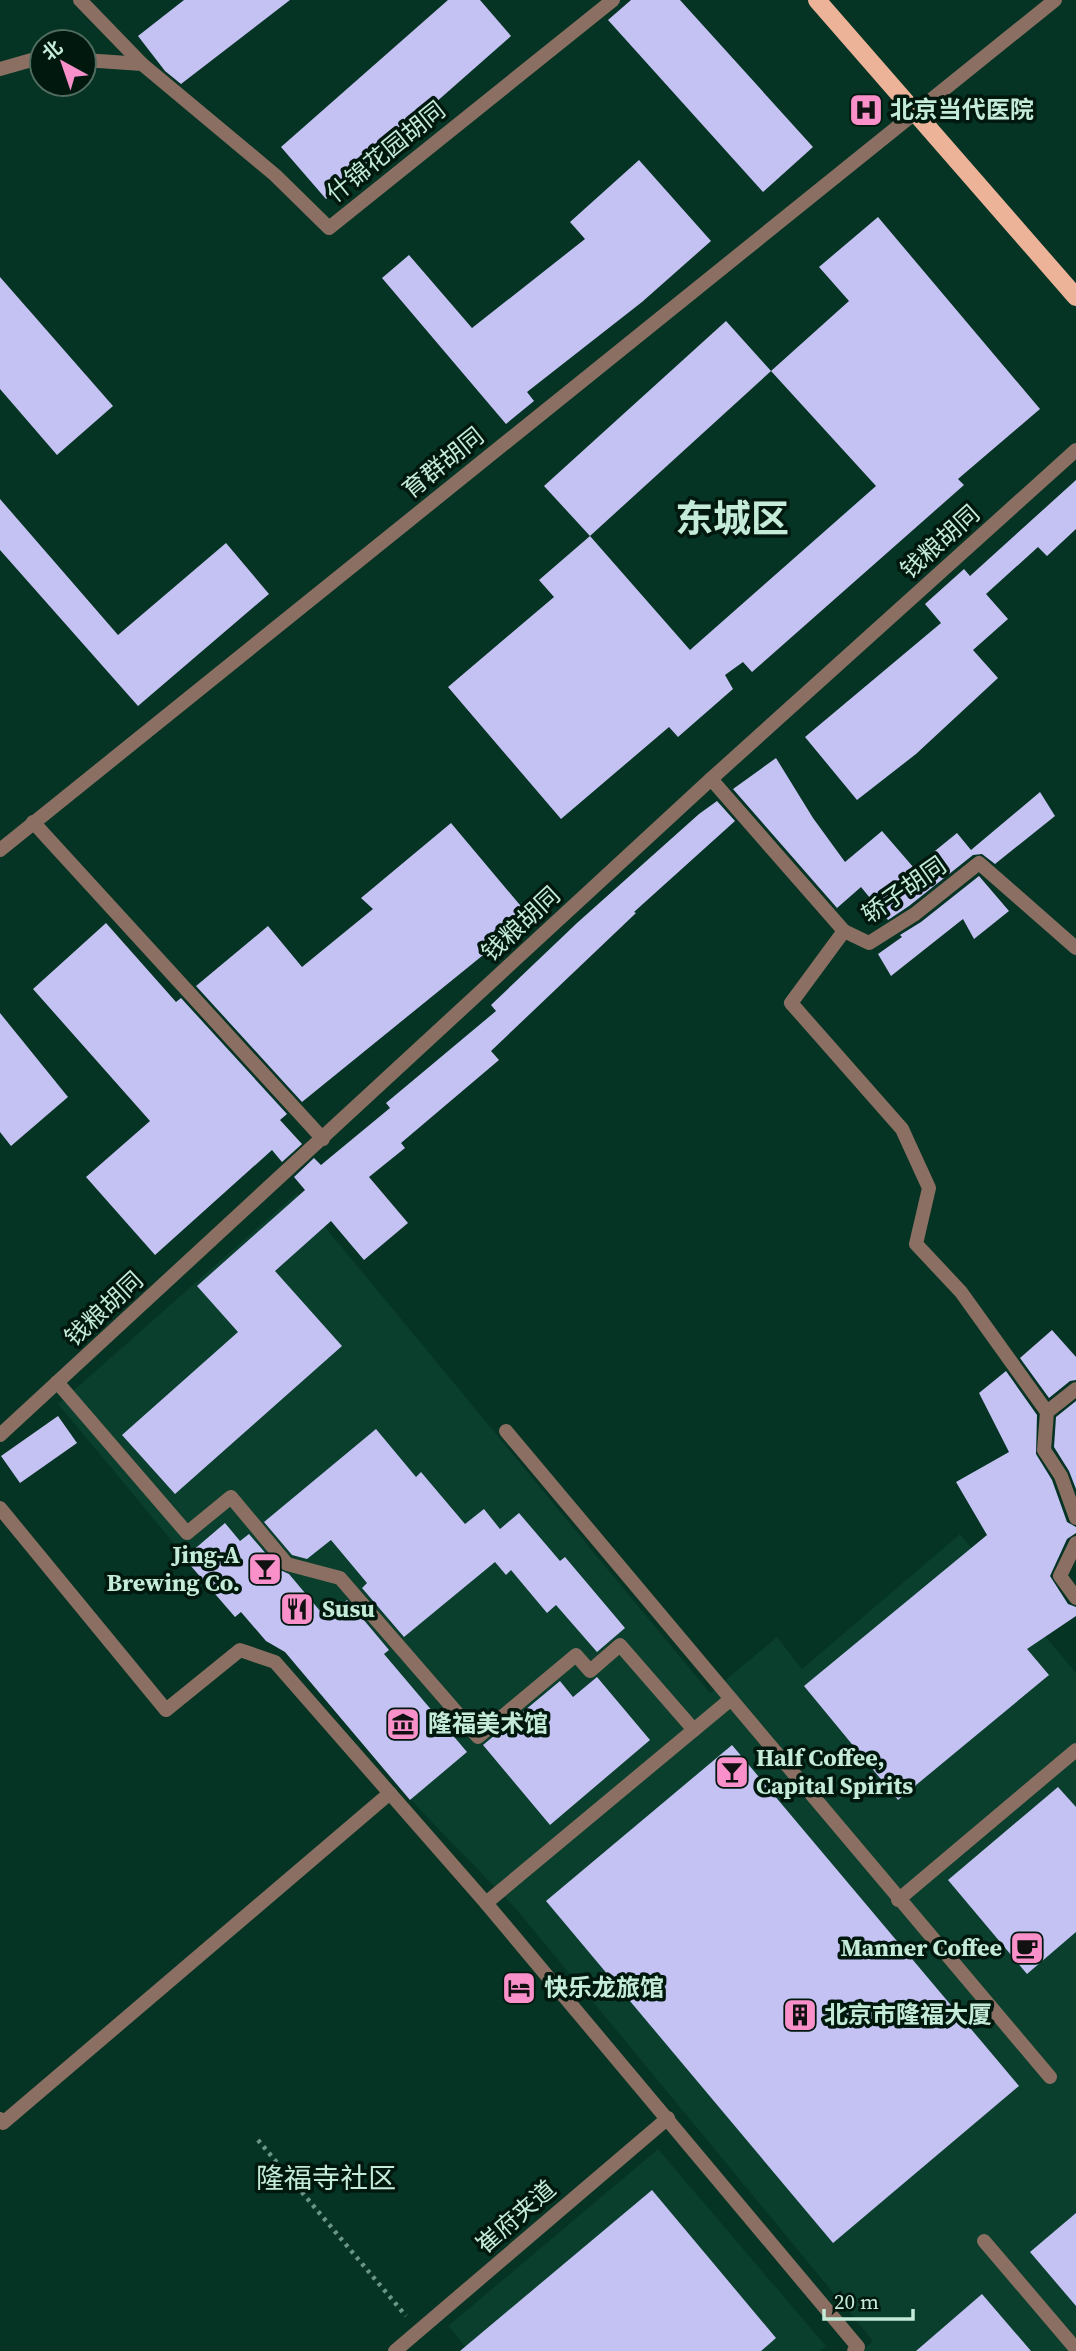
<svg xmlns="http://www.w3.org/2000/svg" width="1076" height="2351" font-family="'Source Serif 4','Noto Sans SC',serif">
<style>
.built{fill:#0a3e2d}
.building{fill:#c4c2f3}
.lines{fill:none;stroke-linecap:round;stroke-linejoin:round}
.path{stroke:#6b9584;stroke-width:4.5;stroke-dasharray:3.5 5;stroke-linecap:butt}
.lane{stroke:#8b6f62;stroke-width:14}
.street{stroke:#8b6f62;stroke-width:14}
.primary{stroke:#edb398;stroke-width:18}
.labels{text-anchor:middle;stroke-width:7;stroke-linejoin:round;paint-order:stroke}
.poi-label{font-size:24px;font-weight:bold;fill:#c4ead8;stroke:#01180f;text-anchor:start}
.street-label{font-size:24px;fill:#c4ead8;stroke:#01180f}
.quarter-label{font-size:28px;fill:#c4ead8;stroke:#01180f}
.town-label{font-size:38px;font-weight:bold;fill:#c4ead8;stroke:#01180f}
</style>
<rect width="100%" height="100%" fill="#053324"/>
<!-- built -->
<g class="built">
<path d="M297,1193l413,500 67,-56 25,32 158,-135 116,139v678h-214l11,-10 -357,-432 -95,-98 -136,-159 -19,-11 -25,-29 -6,5 -177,-213z"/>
<path d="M658,2149l168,197 -6,5h-351l-21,-25z"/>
</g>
<!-- building -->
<g class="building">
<path d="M184,0h106l-109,84 -16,-13 -27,-35z"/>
<path d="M448,0h32l31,36 -185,163 -45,-52z"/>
<path d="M631,0h49l133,147 -50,45 -155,-172z"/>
<path d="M639,160l72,81 -69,61 -115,90 7,9 -28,23 -124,-146 27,-23 63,73 113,-89 -15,-17z"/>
<path d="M878,217l162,192 -82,70 6,6 -212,187 -9,-10 -18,13 8,14 -55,48 -9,-10 -108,92 -113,-132 106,-90 -15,-17 51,-44 100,114 186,-164 -105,-115 78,-70 -30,-34z"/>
<path d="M0,277l113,129 -56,49 -57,-66z"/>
<path d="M726,321l45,50 -181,165 -46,-50z"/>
<path d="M1076,480v49l-29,27 -9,-9 -52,47 22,25 -35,31 25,28 -82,76 -59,46 -52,-63 136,-114 -16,-19 39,-35 6,7z"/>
<path d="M0,499l118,136 108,-92 43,51 -131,112 -138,-156z"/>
<path d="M776,758l37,60 32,44 37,-31 32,37 43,-35 14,17 69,-58 15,24 -60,48 -13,-10 -9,1 -64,51 -21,14 -27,-33 -24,21 -104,-119z"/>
<path d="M717,801l18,20 -101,91 2,1 -145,138 8,9 -98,83 4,5 -36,29 39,46 -44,37 -33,-39 -56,50 67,75 -167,148 -53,-59 116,-103 -41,-46 108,-96 -11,-13 20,-19 7,7 69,-57 -4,-5 110,-92 -5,-6 86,-82 122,-109z"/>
<path d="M451,823l79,94 -228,185 -106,-116 72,-60 34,41 71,-58 -12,-11z"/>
<path d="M979,876l30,35 -35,28 -11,-20 -72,57 -13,-22 24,-17 -2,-2 21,-13z"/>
<path d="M106,923l70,79 5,-4 106,116 -7,6 22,24 -20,18 -10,-12 -117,105 -69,-78 64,-56 -117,-132z"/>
<path d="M0,1013l68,84 -57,49 -11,-14z"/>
<path d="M1052,1330l24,27v23l-6,1 -21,17 -29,-40z"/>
<path d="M1006,1371l31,44 -1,39 16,26 15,42 9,5v6l-9,6 -17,37 18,28 8,3v9l-49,33 22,26 -151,125 -94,-114 183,-151 -31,-53 53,-30 -30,-59z"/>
<path d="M1076,1401v88l-7,-18 -15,-24 2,-30z"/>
<path d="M58,1416l19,27 -57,40 -19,-27z"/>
<path d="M376,1429l40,48 5,-5 44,52 19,-15 16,20 19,-16 41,48 5,-4 60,71 -28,24 -41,-47 -9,8 -36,-43 -5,5 -11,-13 -91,75 -42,-49 5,-5 -36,-43 -24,19 -15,-4 -28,-33z"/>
<path d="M225,1523l15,18 9,-7 31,36 9,4 37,44 21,-18 42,50 -5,4 83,98 -57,48 -125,-148 -19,-11 -25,-29 -6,5 -51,-59z"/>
<path d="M597,1677l53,63 -100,85 -67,-80 77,-64 13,16z"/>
<path d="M732,1745l287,341 -186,157 -287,-342z"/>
<path d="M1058,1787l18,20v125l-49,42 -79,-94z"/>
<path d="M652,2190l124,148 -15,13h-301z"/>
<path d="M1076,2213v93l-46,-54z"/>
<path d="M982,2294l49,57h-115z"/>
</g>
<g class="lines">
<!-- path -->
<path class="path" d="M258,2140l148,176"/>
<!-- lane -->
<g class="lane">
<path d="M80,0l62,64"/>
<path d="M84,60l58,4 133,111 54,53 284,-228"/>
<path d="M0,69l42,-12"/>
<path d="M916,112l139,-112"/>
<path d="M711,779l133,152 25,12 46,-29 64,-51 97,85"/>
<path d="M844,931l-53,72 111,126 27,59 -13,56 45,48 86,120"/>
<path d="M1076,1389l-29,23 -3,38 17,26 15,42"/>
<path d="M506,1431l225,268"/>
<path d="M0,1508l166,202 74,-60 35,12 211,241"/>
<path d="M1076,1543l-16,33 16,22"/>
<path d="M898,1900l178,-150"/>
<path d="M0,2119l3,4 387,-330"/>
</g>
<!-- street -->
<g class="street">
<path d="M33,822l290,317"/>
<path d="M0,850l916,-738"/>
<path d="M57,1382l130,151 44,-36 56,67 53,14 138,159 98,-82 14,16 30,-26 74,85"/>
<path d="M0,1435l711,-656 365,-329"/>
<path d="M984,2241l92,108"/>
<path d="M395,2351l273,-233"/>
<path d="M854,2351l4,-4 -372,-444 245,-204 319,378"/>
</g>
<!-- primary -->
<path class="primary" d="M817,0l259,297"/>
</g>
<!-- icons -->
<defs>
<g id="hospital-square" transform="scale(1.75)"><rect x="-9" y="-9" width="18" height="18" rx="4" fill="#f990ca" stroke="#01180f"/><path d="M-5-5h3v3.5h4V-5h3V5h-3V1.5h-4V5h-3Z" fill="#111"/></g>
<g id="bar-square" transform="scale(1.75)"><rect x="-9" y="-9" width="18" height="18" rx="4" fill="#f990ca" stroke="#01180f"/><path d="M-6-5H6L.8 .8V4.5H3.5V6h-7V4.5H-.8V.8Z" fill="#111"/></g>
<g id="restaurant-square" transform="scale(1.75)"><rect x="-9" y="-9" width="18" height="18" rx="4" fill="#f990ca" stroke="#01180f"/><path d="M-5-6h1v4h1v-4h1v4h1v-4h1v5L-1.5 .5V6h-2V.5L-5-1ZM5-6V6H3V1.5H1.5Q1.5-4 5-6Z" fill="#111"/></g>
<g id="museum-square" transform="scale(1.75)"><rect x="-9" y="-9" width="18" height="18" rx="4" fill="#f990ca" stroke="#01180f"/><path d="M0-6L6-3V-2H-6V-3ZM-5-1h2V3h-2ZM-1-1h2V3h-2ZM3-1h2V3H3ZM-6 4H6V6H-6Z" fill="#111"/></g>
<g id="cafe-square" transform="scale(1.75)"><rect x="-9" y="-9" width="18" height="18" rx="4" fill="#f990ca" stroke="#01180f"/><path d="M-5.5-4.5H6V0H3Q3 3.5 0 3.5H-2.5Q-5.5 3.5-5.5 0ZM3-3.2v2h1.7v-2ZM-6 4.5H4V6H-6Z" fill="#111"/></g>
<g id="hotel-square" transform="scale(1.75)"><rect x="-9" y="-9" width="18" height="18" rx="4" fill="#f990ca" stroke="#01180f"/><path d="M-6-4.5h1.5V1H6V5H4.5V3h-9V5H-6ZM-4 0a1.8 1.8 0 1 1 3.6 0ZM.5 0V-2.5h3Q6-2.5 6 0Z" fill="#111"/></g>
<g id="building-square" transform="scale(1.75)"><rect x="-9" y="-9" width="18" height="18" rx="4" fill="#f990ca" stroke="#01180f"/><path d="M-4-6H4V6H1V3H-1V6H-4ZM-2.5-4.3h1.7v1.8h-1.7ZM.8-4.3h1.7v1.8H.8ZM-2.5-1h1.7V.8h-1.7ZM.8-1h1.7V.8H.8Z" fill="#111"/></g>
</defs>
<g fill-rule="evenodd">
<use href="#hospital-square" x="866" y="110"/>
<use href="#bar-square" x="265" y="1569"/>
<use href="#restaurant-square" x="297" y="1609"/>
<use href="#museum-square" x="403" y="1724"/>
<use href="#bar-square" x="732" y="1772"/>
<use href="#cafe-square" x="1027" y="1948"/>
<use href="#hotel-square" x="519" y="1988"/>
<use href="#building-square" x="800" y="2015"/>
</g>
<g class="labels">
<!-- poi labels -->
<g class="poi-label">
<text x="890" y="118">北京当代医院</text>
<text x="240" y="1563" text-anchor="end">Jing-A<tspan x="240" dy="28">Brewing Co.</tspan></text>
<text x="322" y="1617">Susu</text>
<text x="428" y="1732">隆福美术馆</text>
<text x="756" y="1766">Half Coffee,<tspan x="756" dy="28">Capital Spirits</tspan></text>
<text x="1002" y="1956" text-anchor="end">Manner Coffee</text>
<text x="544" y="1996">快乐龙旅馆</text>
<text x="824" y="2023">北京市隆福大厦</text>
</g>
<!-- street labels -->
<g class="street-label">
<text transform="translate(386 152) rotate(-39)" y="8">什锦花园胡同</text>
<text transform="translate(443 463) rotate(-39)" y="8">育群胡同</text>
<text transform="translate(940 542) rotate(-42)" y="8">钱粮胡同</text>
<text transform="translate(904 890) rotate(-35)" y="8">轿子胡同</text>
<text transform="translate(521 924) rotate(-43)" y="8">钱粮胡同</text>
<text transform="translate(104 1309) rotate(-43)" y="8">钱粮胡同</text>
<text transform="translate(516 2217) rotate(-41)" y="8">崔府夹道</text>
</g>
<!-- quarter labels -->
<g class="quarter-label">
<text x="326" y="2188">隆福寺社区</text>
</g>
<!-- town labels -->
<g class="town-label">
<text x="732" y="532">东城区</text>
</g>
</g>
<!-- north arrow -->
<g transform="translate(63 63) rotate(320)"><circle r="33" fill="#01180f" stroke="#4f6c5f" stroke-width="2"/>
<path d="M0-5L12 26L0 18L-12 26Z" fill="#f990ca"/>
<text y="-10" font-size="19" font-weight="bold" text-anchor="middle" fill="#c4ead8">北</text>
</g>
<!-- scale -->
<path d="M824 2309v10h89v-10" fill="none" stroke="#c4ead8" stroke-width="3.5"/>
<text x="834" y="2309" font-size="21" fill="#c4ead8" stroke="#01180f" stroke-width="5" paint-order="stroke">20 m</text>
</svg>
